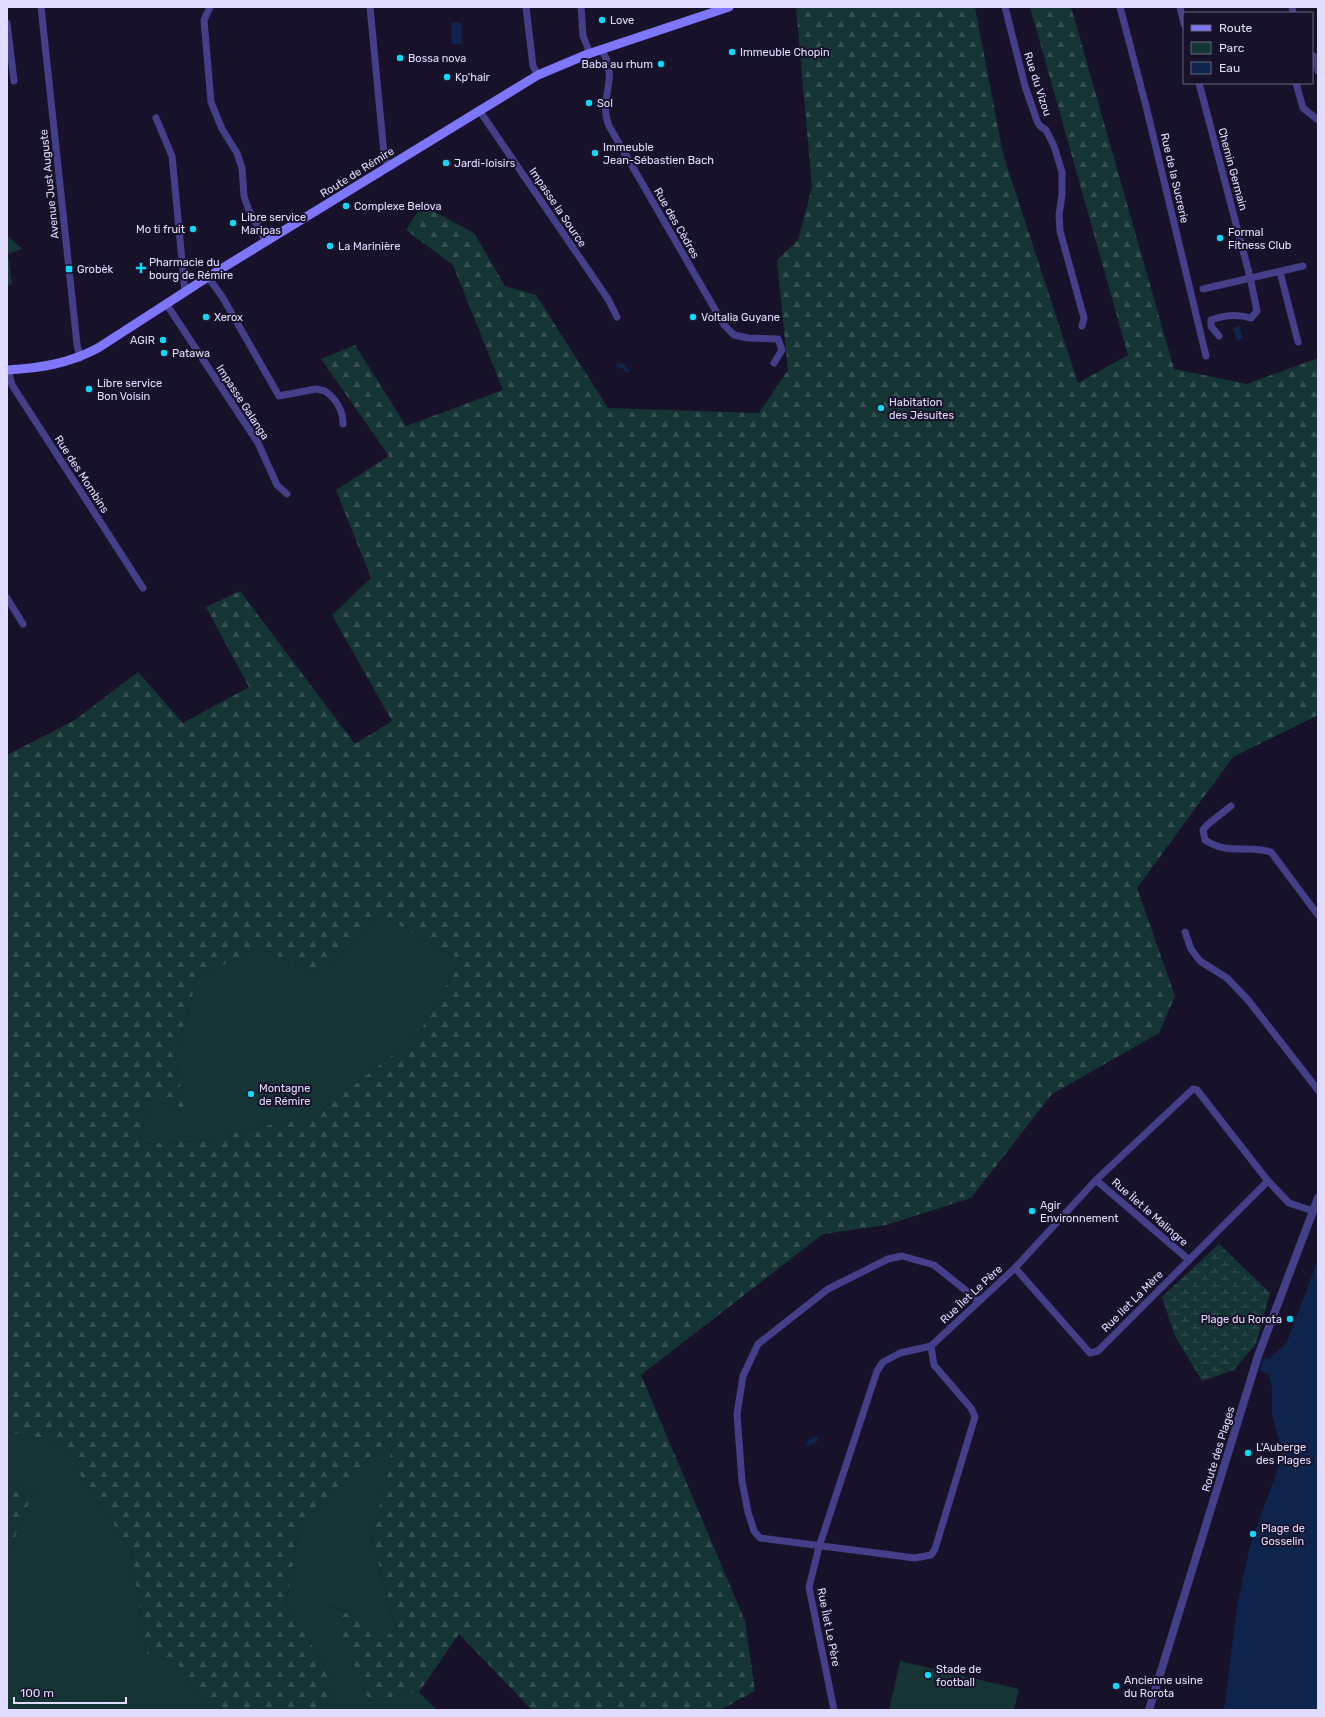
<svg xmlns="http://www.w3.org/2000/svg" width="1325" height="1717" font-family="Rubik,sans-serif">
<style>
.green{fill:#153434}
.forest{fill:url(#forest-firs);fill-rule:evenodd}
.wetland{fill:url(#wetland-marsh)}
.water{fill:#0f244c}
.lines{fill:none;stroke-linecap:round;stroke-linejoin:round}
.minor{stroke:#443f88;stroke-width:7}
.tertiary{stroke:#443f88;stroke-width:8}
.secondary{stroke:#7f77fb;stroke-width:9}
.poi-dot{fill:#0fd8f7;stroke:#17122a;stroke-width:1.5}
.labels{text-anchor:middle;stroke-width:4;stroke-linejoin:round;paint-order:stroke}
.poi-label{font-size:11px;fill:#e1dcfe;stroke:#17122a;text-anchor:start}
.street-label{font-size:11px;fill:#e1dcfe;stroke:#17122a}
</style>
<defs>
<pattern id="forest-firs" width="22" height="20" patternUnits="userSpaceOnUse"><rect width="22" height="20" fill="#153434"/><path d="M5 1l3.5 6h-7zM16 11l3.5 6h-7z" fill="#375152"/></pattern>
<pattern id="wetland-marsh" width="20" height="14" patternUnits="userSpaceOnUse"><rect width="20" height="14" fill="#153434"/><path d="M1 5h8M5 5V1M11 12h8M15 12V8" fill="none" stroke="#375152"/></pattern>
</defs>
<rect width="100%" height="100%" fill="#17122a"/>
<!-- green -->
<g class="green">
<path d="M379,914l82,46 -43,75 -101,79 -118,27 -58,3 6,-45 37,9 -9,-52 22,-77 61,-32 62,29z"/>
<path d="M7,1432l50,9 74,109 15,103 30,9 35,48h-204v-158l3,-3 24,-58 -27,-7z"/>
<path d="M395,1434l-23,106 27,99 -69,-34 39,96 50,-9 18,18h-110l7,-30 -48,-75 14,-82z"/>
<path d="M900,1661l119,28 -5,21h-125z"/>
</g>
<!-- forest -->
<g class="forest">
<path d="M796,7h179l28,147 75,229 50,-28 -98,-348h41l103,362 73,15 71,-26v357l-85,42 -96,131 38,108 -16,37 -107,61 -81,104 -85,27 -63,9 -182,141 104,246 10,70 -35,19h-188l-73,-76 -40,58 -50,9 -40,-96 70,33 -27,-98 23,-106 -95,89 -14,82 48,75 -7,30h-116l-35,-48 -30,-9 -15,-103 -74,-109 -50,-9v-677l68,-35 63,-48 45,51 66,-36 -43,-80 34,-16 115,153 37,-23 -60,-106 39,-37 -35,-88 53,-34 -68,-97 34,-14 51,81 97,-36 -50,-125 -47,-35 16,-25 52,28 31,53 31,9 72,113 151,5 29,-43 -11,-110 21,-20 14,-53zM379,914l82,46 -43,75 -101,79 -118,27 -58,3 6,-45 37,9 -9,-52 22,-77 61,-32 62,29z"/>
<path d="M9,237l13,12 -14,5 4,30 -5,2v-48z"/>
<path d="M7,1484l27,7 -24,58 -3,3z"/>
</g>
<!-- wetland -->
<path class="wetland" d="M1219,1244l51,49 -14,51 -22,26 -32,11 -27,-45 -13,-39z"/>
<!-- water -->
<g class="water">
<path d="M451,23h10l1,21h-10z"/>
<path d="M1239,326l4,12 -6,2 -4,-12z"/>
<path d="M620,363l4,1 6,8 -3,1 -5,-5 -5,-1 -1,-3z"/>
<path d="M1318,1260v450h-94l13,-103 13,-61 33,-91 -11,-40v-28l-3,-12 -9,-5 3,-12 6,1 18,-17z"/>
<path d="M816,1436l3,4 -11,7 -2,-5z"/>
</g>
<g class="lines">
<!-- minor -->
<g class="minor">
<path d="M41,7l36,337 3,14"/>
<path d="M210,7l-6,13 7,82 11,27 15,24 5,15 2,28 4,12 18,34"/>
<path d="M370,7l14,147 4,12"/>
<path d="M526,7l7,59 5,9"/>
<path d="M581,7l2,29 5,12v6"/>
<path d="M1005,7l20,79 12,35 3,5 6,4 8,16 8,26v23l-3,20 1,16 24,87 -2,8"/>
<path d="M1120,7l26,99 60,250"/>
<path d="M1180,7l4,17"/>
<path d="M1292,7l1,6"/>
<path d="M7,23l7,58"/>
<path d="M601,50c2,3 5,7 6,11 8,21 -8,41 2,65l115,199 10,10 14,3 30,1 4,11 -8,13"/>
<path d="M1314,56l4,15"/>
<path d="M1199,83l51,194 7,34 -6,7c-13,-4 -27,-3 -40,2v6l8,10"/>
<path d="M1296,83l7,25 15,12"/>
<path d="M479,110l129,189 9,18"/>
<path d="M156,118l16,38 13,136"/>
<path d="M1280,272l18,70"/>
<path d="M208,277l15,21 56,98 37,-7 9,2c11,8 18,18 18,33"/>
<path d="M1203,289l100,-23"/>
<path d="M164,305l5,3 89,135 19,42 10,9"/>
<path d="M8,370l4,15 131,203"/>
<path d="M7,598l16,26"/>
<path d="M1231,806l-24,19 -4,5 2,10c25,16 40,4 66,12l47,63"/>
<path d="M1185,932l6,17 9,12 27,17 21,22 70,90"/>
<path d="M1096,1180l93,80"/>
<path d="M1015,1268l75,85 8,-2 170,-170"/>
<path d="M931,1346l3,19 37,43 4,9 -40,132 -4,6 -16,3 -155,-20 -6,-7 -6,-19 -6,-31 -5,-67 6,-38 15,-32 70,-55 60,-30 14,-3 32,9 45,36"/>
<path d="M834,1710l-25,-123 10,-40 58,-176 6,-9 17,-9 31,-7 84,-78 81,-88 97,-91 4,1 71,91 21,22 24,8"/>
</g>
<!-- tertiary -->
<path class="tertiary" d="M1149,1710l109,-354 60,-158"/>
<!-- secondary -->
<path class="secondary" d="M7,370c33,-2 61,-6 91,-22l110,-71 330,-202 50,-21 141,-47"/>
</g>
<!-- markers -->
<g class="poi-dot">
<circle cx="602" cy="20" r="4"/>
<circle cx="732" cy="52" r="4"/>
<circle cx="400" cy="58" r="4"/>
<circle cx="661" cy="64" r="4"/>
<circle cx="447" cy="77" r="4"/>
<circle cx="589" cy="103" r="4"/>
<circle cx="595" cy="153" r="4"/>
<circle cx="446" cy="163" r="4"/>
<circle cx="346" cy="206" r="4"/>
<circle cx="233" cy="223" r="4"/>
<circle cx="193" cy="229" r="4"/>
<circle cx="1220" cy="238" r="4"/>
<circle cx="330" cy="246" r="4"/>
<path d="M139 262h4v4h4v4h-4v4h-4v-4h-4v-4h4z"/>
<rect x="65" y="265" width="8" height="8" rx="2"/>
<circle cx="206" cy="317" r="4"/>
<circle cx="693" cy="317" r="4"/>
<circle cx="163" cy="340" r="4"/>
<circle cx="164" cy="353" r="4"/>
<circle cx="89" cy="389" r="4"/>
<circle cx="881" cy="408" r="4"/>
<circle cx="251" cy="1094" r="4"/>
<circle cx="1032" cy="1211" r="4"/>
<circle cx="1290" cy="1319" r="4"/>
<circle cx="1248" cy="1453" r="4"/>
<circle cx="1253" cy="1534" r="4"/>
<circle cx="928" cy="1675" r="4"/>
<circle cx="1116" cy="1686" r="4"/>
</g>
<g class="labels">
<!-- poi labels -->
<g class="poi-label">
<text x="610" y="24">Love</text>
<text x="740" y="56">Immeuble Chopin</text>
<text x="408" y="62">Bossa nova</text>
<text x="653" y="68" text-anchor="end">Baba au rhum</text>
<text x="455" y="81">Kp'hair</text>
<text x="597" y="107">Sol</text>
<text x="603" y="151">Immeuble<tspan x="603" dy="13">Jean-Sébastien Bach</tspan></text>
<text x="454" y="167">Jardi-loisirs</text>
<text x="354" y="210">Complexe Belova</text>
<text x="241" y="221">Libre service<tspan x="241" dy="13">Maripas</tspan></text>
<text x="185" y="233" text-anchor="end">Mo ti fruit</text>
<text x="1228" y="236">Formal<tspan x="1228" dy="13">Fitness Club</tspan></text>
<text x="338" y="250">La Marinière</text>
<text x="149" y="266">Pharmacie du<tspan x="149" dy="13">bourg de Rémire</tspan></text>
<text x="77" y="273">Grobèk</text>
<text x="214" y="321">Xerox</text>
<text x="701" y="321">Voltalia Guyane</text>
<text x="155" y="344" text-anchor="end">AGIR</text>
<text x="172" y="357">Patawa</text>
<text x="97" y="387">Libre service<tspan x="97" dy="13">Bon Voisin</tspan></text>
<text x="889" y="406">Habitation<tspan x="889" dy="13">des Jésuites</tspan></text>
<text x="259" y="1092">Montagne<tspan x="259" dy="13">de Rémire</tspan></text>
<text x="1040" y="1209">Agir<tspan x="1040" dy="13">Environnement</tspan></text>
<text x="1282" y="1323" text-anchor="end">Plage du Rorota</text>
<text x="1256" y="1451">L'Auberge<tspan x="1256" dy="13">des Plages</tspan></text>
<text x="1261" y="1532">Plage de<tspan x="1261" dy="13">Gosselin</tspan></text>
<text x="936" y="1673">Stade de<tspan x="936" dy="13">football</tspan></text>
<text x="1124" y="1684">Ancienne usine<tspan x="1124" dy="13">du Rorota</tspan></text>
</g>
<!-- street labels -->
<g class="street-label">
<text transform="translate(1038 84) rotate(72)" y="4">Rue du Vizou</text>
<text transform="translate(1233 169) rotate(75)" y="4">Chemin Germain</text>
<text transform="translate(357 172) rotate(-32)" y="4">Route de Rémire</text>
<text transform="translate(1175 178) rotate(77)" y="4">Rue de la Sucrerie</text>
<text transform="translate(49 184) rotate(-96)" y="4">Avenue Just Auguste</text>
<text transform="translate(558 207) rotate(56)" y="4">Impasse la Source</text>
<text transform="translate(677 223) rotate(60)" y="4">Rue des Cèdres</text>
<text transform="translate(243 402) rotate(57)" y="4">Impasse Galanga</text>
<text transform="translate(82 474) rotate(57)" y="4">Rue des Mombins</text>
<text transform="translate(1150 1212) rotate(41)" y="4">Rue Îlet le Malingre</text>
<text transform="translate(971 1294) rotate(-43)" y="4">Rue Îlet Le Père</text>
<text transform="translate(1132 1301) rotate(-45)" y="4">Rue Ilet La Mère</text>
<text transform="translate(1218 1449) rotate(-73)" y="4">Route des Plages</text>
<text transform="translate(829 1627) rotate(79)" y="4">Rue Îlet Le Père</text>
</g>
</g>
<!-- border -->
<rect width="1325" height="1717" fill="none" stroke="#e1dcfe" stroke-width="16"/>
<!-- legend -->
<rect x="1183" y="12" width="130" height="72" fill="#17122a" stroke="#68637f"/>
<rect x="1191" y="25" width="20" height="6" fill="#7f77fb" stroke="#68637f"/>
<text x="1219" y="32" font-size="12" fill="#e1dcfe">Route</text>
<rect x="1191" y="42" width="20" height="12" fill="#153434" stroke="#68637f"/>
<text x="1219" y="52" font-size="12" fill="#e1dcfe">Parc</text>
<rect x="1191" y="62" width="20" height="12" fill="#0f244c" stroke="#68637f"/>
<text x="1219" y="72" font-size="12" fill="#e1dcfe">Eau</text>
<!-- scale -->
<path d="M14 1697v6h112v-6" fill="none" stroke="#e1dcfe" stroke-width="2"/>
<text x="20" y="1697" font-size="12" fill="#e1dcfe" stroke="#17122a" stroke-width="3" paint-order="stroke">100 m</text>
</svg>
